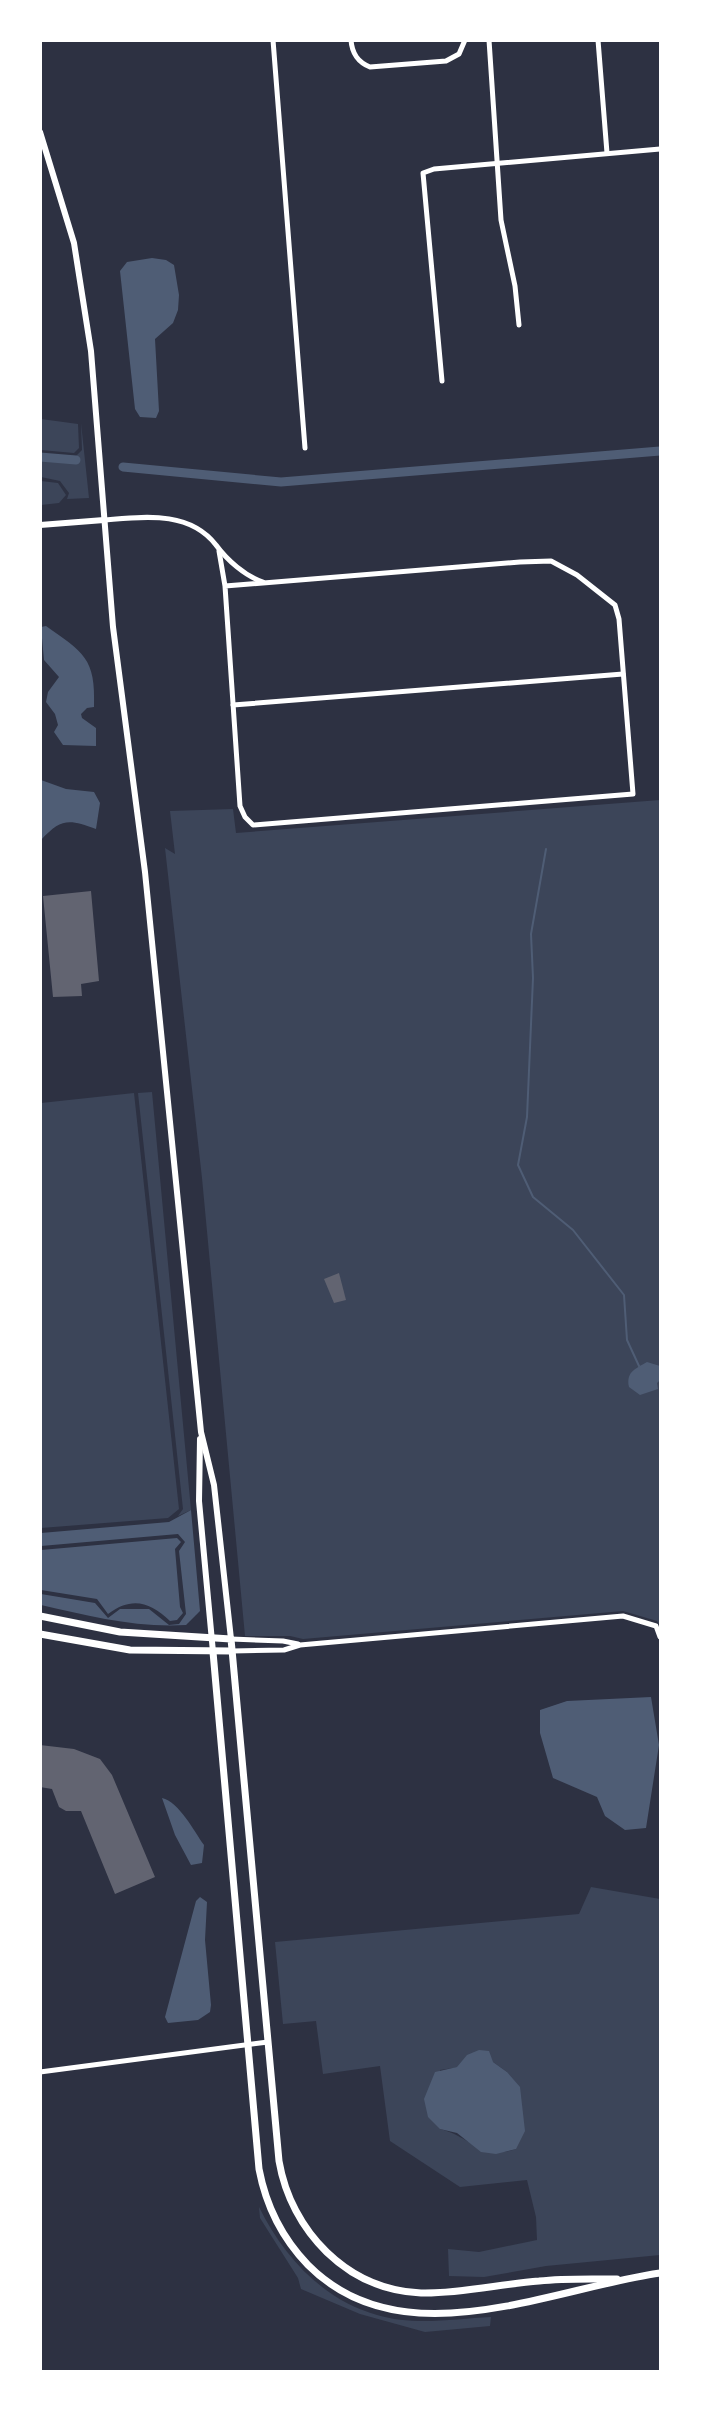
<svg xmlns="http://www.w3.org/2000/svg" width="701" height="2412" font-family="'Sofia Sans Condensed',sans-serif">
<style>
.green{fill:#3c4559;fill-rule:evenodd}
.water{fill:#4f5d75}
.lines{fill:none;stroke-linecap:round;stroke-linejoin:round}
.stream{stroke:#4f5d75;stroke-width:2}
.canal{stroke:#4f5d75;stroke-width:9}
.building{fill:#626471}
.minor{stroke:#fff;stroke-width:5}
.tertiary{stroke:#fff;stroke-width:6}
.secondary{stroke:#fff;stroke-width:7}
</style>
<rect width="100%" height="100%" fill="#2d3142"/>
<!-- green -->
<g class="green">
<path d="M41,419l37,5 1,24 -5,5 -33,-3z"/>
<path d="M81,423l8,75 -22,1 2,-6 -9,-12 -19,-4v-23l35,2 6,-6z"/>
<path d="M41,481l17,2 8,12 -7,8 -18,2z"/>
<path d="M660,800v826l-3,-5 -34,-10 -320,28 -13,-3h-45l-43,-458 -37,-330 10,6 -5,-43 63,-2 3,24z"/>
<path d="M152,1092l39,418 -13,6 5,-7 -45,-416z"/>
<path d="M134,1093l45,416 -11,9 -127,10v-425z"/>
<path d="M591,1887l69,12v356l-114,11 -62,11 -35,-1 -1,-27 31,3 58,-12 -1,-23 -9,-37 -67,7 -70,-46 -10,-75 -57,8 -7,-53 -33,3 -8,-82 304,-28zM493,2062l14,10 9,77c-35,12 -46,-13 -76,-20v-59z"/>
<path d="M259,2207c24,49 64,93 118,108 36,11 77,4 114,2l-1,9 -65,6 -65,-18 -59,-25 -3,-11 -38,-60z"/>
</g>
<!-- water -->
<g class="water">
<path d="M152,258l14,2 8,5 5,30 -1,15 -5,13 -18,16 4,72 -3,7 -16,-1 -5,-8 -15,-138 7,-9z"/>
<path d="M46,626c37,26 50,32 48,81l-7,1 -6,6 1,4 14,10v18l-33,-1 -9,-13 4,-7 -3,-11 -9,-12 2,-10 11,-15 -15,-17 -3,-33z"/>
<path d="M41,780l25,9 28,3 6,11 -4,26c-27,-10 -35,-11 -55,11z"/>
<path d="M647,1362l13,4v14l-3,3 1,6 -18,6 -11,-8c-3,-15 6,-18 18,-25z"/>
<path d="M191,1510l9,101 -14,14c-50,3 -97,-9 -145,-20v-11l54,9 13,15 12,-9h29l20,16 10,-1 7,-10 -7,-63 6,-9 -7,-8 -137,12v-13l128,-11z"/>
<path d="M177,1538l4,4 -6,7 5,58 3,6 -6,7 -7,1c-20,-19 -38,-25 -62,-7l-11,-15 -56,-9v-40z"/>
<path d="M651,1697l8,48 -13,83 -21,2 -20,-14 -8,-19 -44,-19 -13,-45v-23l27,-9z"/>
<path d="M162,1798c17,4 32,33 42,47l-2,18 -11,2 -16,-30z"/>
<path d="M200,1897l7,5 -2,38 6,65 -1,7 -12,8 -30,3 -3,-6 31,-116z"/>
<path d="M479,2050l10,1 4,11 14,10 13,15 5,44 -9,18 -20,5 -15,-2 -24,-19 -17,-4 -12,-12 -4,-18 11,-27 22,-5 10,-12z"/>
</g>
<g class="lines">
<!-- stream -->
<path class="stream" d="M546,849l-15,85 2,44 -6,139 -9,48 15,32 40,33 51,65 3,45 12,26"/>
<!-- canal -->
<g class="canal">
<path d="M40,457l36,3"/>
<path d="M123,467l158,15 379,-31"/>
</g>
</g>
<!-- building -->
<g class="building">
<path d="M91,891l8,90 -18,3 1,12 -29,1 -10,-101z"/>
<path d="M339,1273l7,27 -12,3 -10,-24z"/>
<path d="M40,1745l34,4 26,10 12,16 43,102 -40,17 -34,-83h-15l-7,-4 -7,-18 -12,-2z"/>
</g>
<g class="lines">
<!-- minor -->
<g class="minor">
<path d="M273,40l32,408"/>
<path d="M351,40c1,14 7,22 19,27l76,-6 13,-7 6,-14"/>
<path d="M489,40l12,180 14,66 4,39"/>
<path d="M598,40l9,113"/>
<path d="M442,381l-19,-208 11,-4 226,-20"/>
<path d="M104,520c39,-3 85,-10 112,25 11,15 29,31 47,37"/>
<path d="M219,551l6,35 15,220 5,11 8,8 380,-31 -14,-175 -4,-14 -38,-30 -26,-14 -31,1 -295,24"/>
<path d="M233,705l390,-31"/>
<path d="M231,1639l52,2 15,3"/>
<path d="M232,1651l52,-1 16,-5 323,-29 33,10 4,11"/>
<path d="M40,2072l228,-30"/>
</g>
<!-- tertiary -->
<g class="tertiary">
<path d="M40,132l34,111 17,108 22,276 32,245 56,560 13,53 17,154"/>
<path d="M40,525l64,-5"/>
<path d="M200,1439l-1,62 14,151"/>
</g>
<!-- secondary -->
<g class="secondary">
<path d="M40,1616l80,16 111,7 48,522c12,70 68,129 142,132 39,1 79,-9 118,-12 26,-3 52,-2 78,-2"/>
<path d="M40,1634l90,16 102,1"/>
<path d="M213,1652l46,517c7,37 23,69 49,96 94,95 241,24 352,8"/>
</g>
</g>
<!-- border -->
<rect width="701" height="2412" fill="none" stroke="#ffffff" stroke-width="84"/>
</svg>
